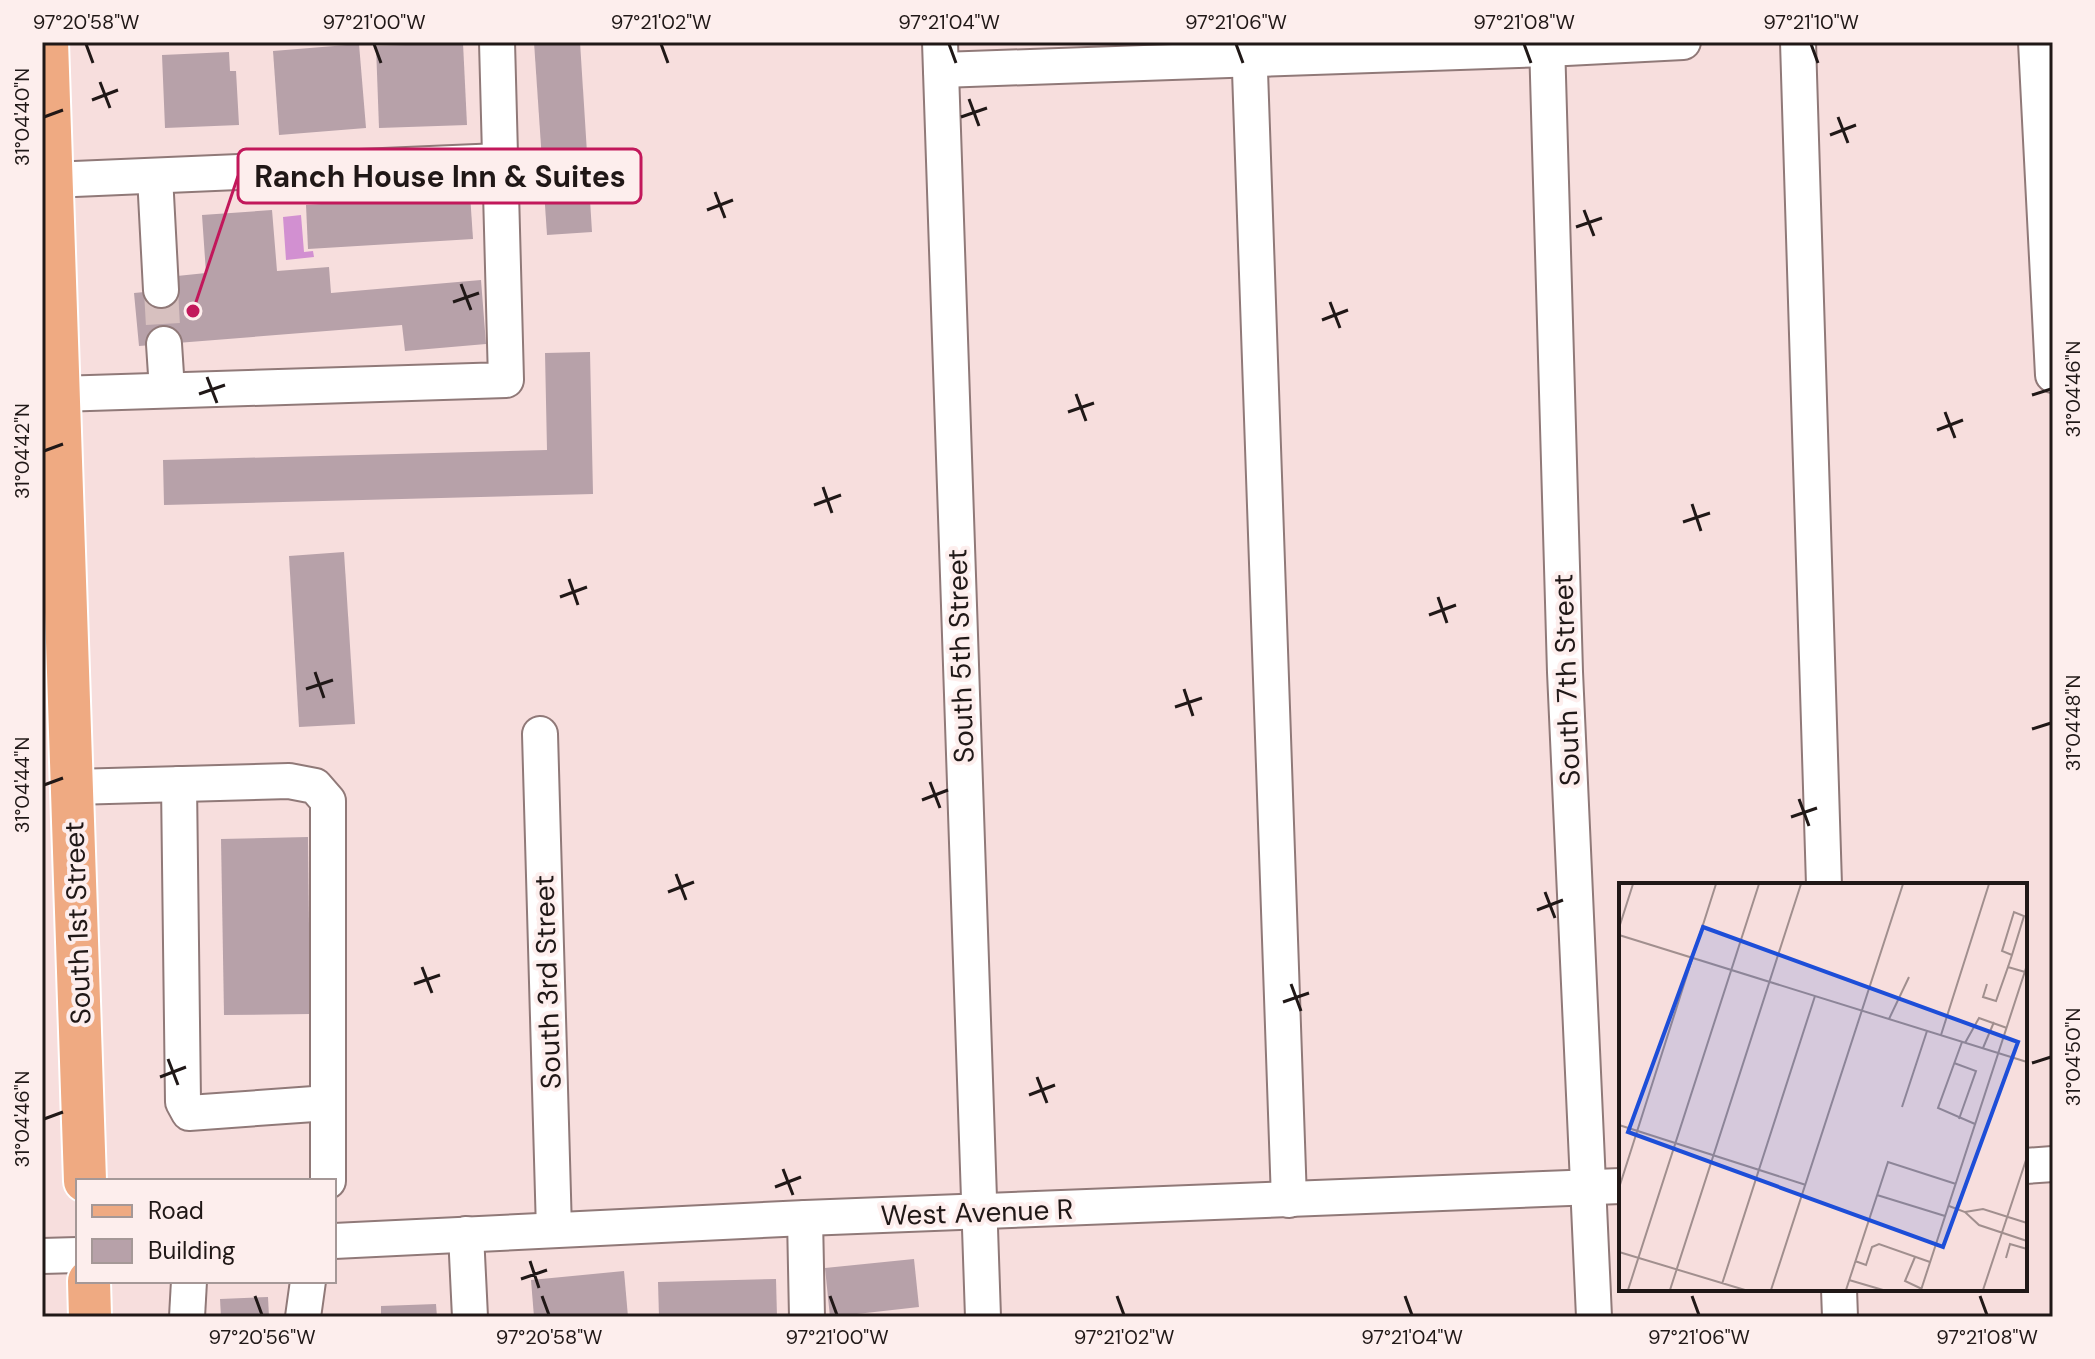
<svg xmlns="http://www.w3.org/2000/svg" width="2095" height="1359" font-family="'DM Sans',sans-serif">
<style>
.water{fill:#d290d1}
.building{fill:#b7a1a9}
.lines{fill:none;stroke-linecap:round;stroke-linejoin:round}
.minor-tunnel{stroke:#d7c0bf;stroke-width:34;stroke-dasharray:34 17;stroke-linecap:butt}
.minor-casing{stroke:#907978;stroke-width:38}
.major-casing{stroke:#fff;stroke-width:46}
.minor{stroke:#fff;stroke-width:34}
.major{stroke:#efaa82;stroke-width:42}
.ticks{fill:none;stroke:#201817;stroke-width:3}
.labels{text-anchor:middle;stroke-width:8;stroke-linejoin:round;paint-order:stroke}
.street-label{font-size:28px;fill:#201817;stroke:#fdeeed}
.inset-road{fill:none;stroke:#a18f8e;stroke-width:2}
.view{fill:#1d4ed8;fill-opacity:0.15;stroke:#1d4ed8;stroke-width:4}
.inset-edge{fill:none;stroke:#201817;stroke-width:4}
.leader{fill:none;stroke:#c2185b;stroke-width:3}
.callout-dot{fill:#c2185b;stroke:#fdeeed;stroke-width:3}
.callout{fill:#fdeeed;stroke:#c2185b;stroke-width:3}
.callout-label{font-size:30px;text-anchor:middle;font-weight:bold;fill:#201817}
.neatline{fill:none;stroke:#201817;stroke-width:3}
.ticks-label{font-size:20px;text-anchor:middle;fill:#201817}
</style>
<rect width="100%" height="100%" fill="#f7dedd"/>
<!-- water -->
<path class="water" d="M301,215l3,37 9,-1 1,6 -28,3 -3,-43z"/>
<!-- building -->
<g class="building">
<path d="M534,42h46l12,190 -45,3z"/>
<path d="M463,43l4,82 -88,3 -3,-82z"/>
<path d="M359,44l7,84 -87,7 -6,-84z"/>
<path d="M229,52l1,19h6l3,54 -74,3 -3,-73z"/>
<path d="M470,194l3,45 -165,10 -2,-44z"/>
<path d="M272,210l5,61 52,-4 2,26 150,-13 5,64 -81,7 -3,-26 -263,21 -5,-53 43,-4v-13l29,-3 -4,-58z"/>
<path d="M590,352l3,142 -429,11 -1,-45 384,-10 -2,-97z"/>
<path d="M344,552l11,172 -56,3 -10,-171z"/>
<path d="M308,837l2,177 -86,1 -3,-176z"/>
<path d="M914,1259l5,48 -89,10 -5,-49z"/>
<path d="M624,1271l4,46h-94l-3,-37z"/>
<path d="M776,1279l1,38h-118l-1,-35z"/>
<path d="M268,1297l1,20h-48l-1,-18z"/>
<path d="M436,1304l1,13h-56v-11z"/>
</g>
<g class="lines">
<!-- minor-tunnel -->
<path class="minor-tunnel" d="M161,290l3,54"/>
<!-- minor casing -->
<g class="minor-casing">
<g id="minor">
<path d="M940,42l43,1275"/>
<path d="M1249,42l40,1158"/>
<path d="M1547,42l18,630 29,645"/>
<path d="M1798,42l26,843"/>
<path d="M2036,42l17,333"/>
<path d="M941,70l606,-21 136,-7"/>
<path d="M155,176l6,114"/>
<path d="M51,180l449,-19"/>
<path d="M164,344l3,46"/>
<path d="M58,394l448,-14 -9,-338"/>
<path d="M540,734l14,496"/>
<path d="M179,784l4,318 6,11 139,-10"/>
<path d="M72,787l217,-6 26,5 13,15v380"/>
<path d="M2025,1166l28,-2"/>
<path d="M805,1218l2,99"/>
<path d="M466,1234l4,83"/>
<path d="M334,1241l471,-23 816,-32"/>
<path d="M42,1256l36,-1"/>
<path d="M1839,1289l1,28"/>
<path d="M187,1317l2,-36"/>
<path d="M303,1317l5,-36"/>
</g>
</g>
<!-- major casing -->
<g class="major-casing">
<g id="major">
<path d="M47,42l38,1139"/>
<path d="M89,1281l1,36"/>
</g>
</g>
<!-- minor -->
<use href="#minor" class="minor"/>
<!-- major -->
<use href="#major" class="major"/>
</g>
<!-- ticks -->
<path class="ticks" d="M86,44l7,19M374,44l7,19M661,44l7,19M949,44l7,19M1236,44l7,19M1524,44l7,19M1811,44l7,19M100,82l10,26M969,99l10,27M92,100l26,-10M44,117l19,-7M961,117l26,-9M1838,117l10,26M1830,135l26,-10M715,192l10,26M707,210l26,-10M1584,210l10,26M1576,227l26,-9M461,284l10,26M453,302l26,-9M1330,302l10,26M1322,320l26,-10M207,377l10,26M199,394l26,-9M1076,394l10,27M2032,395l19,-6M1068,412l26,-9M1945,412l10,26M1937,430l26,-10M44,451l19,-7M823,487l9,26M1692,504l9,27M814,505l27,-10M1683,522l27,-9M569,579l9,26M560,597l27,-10M1438,597l9,26M1429,615l27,-10M315,672l9,26M306,689l27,-9M1184,689l9,27M1175,707l27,-9M2032,729l19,-6M930,782l10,26M44,785l19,-7M1799,799l10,27M922,800l26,-10M1791,817l26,-9M676,874l10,26M668,892l26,-10M1545,892l10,26M1537,910l26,-10M422,967l10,26M414,984l26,-9M1291,984l10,27M1283,1002l26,-9M168,1059l10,26M2032,1063l19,-6M160,1077l26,-10M1037,1077l10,26M1029,1095l26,-10M44,1119l19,-7M783,1169l10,26M775,1187l26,-10M530,1261l9,27M521,1279l26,-9M255,1296l7,19M542,1296l7,19M830,1296l7,19M1117,1296l7,19M1405,1296l7,19M1692,1296l7,19M1980,1296l7,19"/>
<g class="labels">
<!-- street labels -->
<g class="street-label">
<text transform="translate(960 656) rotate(-92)" y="10">South 5th Street</text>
<text transform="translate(1566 680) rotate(-92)" y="10">South 7th Street</text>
<text transform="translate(77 923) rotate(-92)" y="10">South 1st Street</text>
<text transform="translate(547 982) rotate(-92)" y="10">South 3rd Street</text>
<text transform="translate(977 1212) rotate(-2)" y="10">West Avenue R</text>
</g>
</g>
<!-- overview -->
<g transform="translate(1619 883)">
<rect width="408" height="408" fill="#f7dedd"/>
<path class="inset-road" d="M0,45l14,-44M0,52l408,127M389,84l4,-12 12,-39 -10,-4 -12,39 10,4M368,101l-4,13 13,4 12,-34 17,5M270,136l20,-42M322,152l48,-151M343,159l-24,66 37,16M346,160l14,-25 28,10M364,165l11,-26M335,180l22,8 -17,48M283,224l25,-76M0,242l187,60M0,305l97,-304M258,312l68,21M330,323l16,6 14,13 48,16M346,329l18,-3 44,14M0,369l126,38M296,374l-10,24 17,8M387,375l4,-14 17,5M236,378l11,4 6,-18 7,-3 51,18M230,397l34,10M103,401l93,-288M9,407l131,-406M51,407l131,-406M152,407l132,-406M227,407l42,-128 68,22M302,407l106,-325M364,407l44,-133"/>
<path class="view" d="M84,44l315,115 -75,205 -315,-115z"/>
<rect width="408" height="408" class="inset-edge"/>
</g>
<!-- callouts -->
<path class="leader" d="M193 311L238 176"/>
<circle class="callout-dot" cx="193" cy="311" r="8"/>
<rect class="callout" x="238" y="149" width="403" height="54" rx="8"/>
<g class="callout-label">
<text x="440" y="187">Ranch House Inn &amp; Suites</text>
</g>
<!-- border -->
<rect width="2095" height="1359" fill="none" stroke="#fdeeed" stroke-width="88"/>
<!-- legend -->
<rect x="76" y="1179" width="260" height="104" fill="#fdeeed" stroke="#a59897" stroke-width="2"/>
<rect x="92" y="1205" width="40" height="12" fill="#efaa82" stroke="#a59897" stroke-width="2"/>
<text x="148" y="1219" font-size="24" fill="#201817">Road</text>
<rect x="92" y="1239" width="40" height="24" fill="#b7a1a9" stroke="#a59897" stroke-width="2"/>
<text x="148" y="1259" font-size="24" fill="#201817">Building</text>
<rect x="44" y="44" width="2007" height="1271" class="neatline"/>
<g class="ticks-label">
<text x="86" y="29">97°20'58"W</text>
<text x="374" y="29">97°21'00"W</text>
<text x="661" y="29">97°21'02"W</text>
<text x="949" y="29">97°21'04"W</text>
<text x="1236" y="29">97°21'06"W</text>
<text x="1524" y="29">97°21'08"W</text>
<text x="1811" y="29">97°21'10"W</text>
<text transform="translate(22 117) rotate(-90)" y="7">31°04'40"N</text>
<text transform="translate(2073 389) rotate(-90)" y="7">31°04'46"N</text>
<text transform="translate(22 451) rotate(-90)" y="7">31°04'42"N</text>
<text transform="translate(2073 723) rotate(-90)" y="7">31°04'48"N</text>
<text transform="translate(22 785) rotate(-90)" y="7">31°04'44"N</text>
<text transform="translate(2073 1057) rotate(-90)" y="7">31°04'50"N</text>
<text transform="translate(22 1119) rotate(-90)" y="7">31°04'46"N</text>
<text x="262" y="1344">97°20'56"W</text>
<text x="549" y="1344">97°20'58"W</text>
<text x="837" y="1344">97°21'00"W</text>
<text x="1124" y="1344">97°21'02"W</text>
<text x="1412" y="1344">97°21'04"W</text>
<text x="1699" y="1344">97°21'06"W</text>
<text x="1987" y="1344">97°21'08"W</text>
</g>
</svg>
